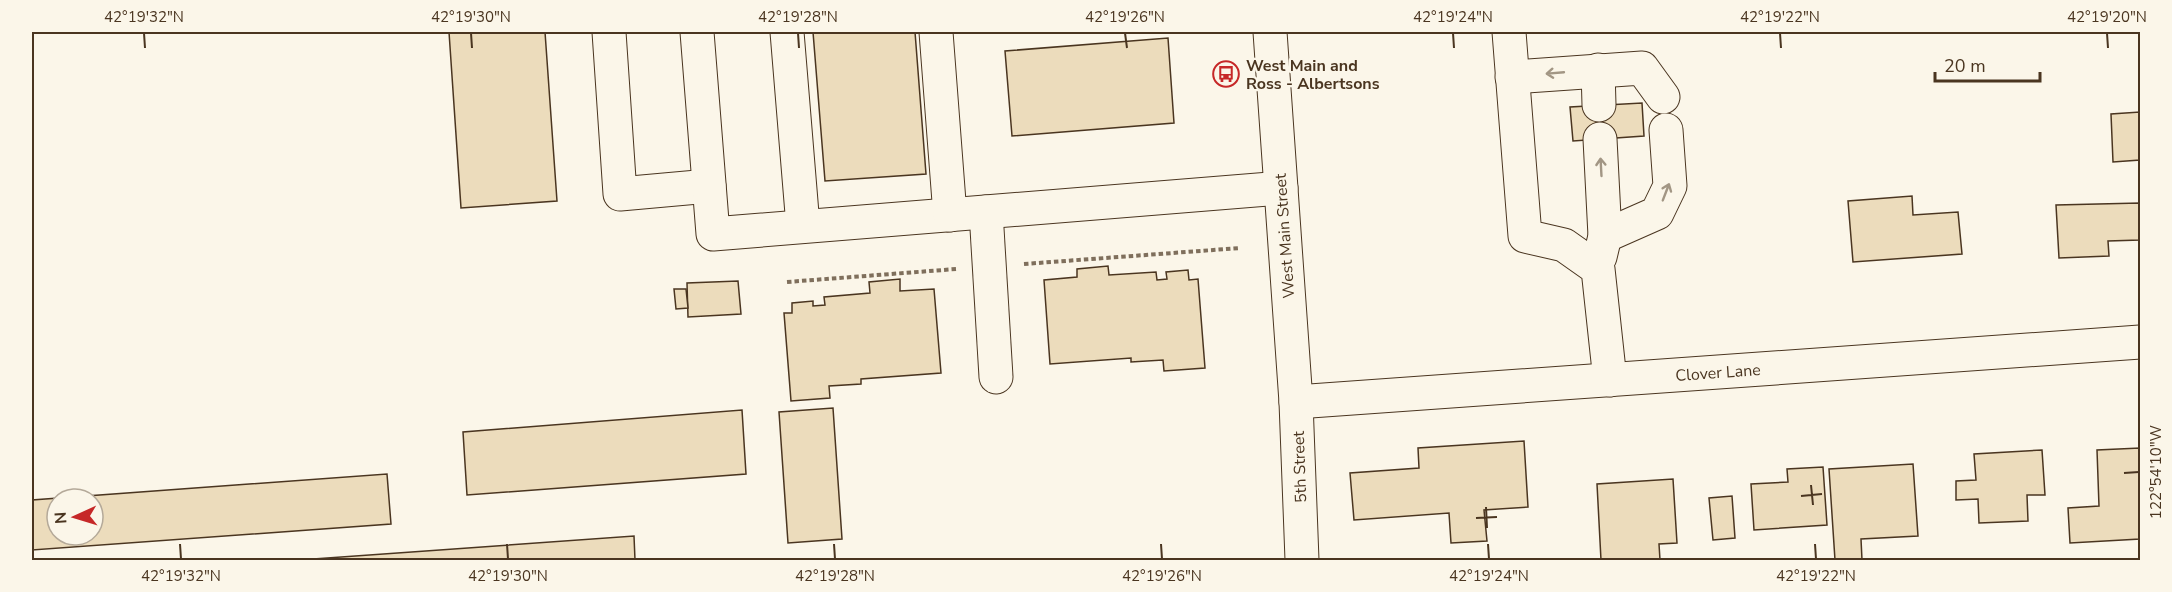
<svg xmlns="http://www.w3.org/2000/svg" width="2172" height="592" font-family="'Nunito Sans',sans-serif">
<style>
.building{fill:#ecdcbc;stroke:#4a3520;stroke-width:1.5;fill-rule:evenodd}
.lines{fill:none;stroke-linecap:round;stroke-linejoin:round}
.minor-casing{stroke:#4a3520;stroke-width:35}
.major-casing{stroke:#4a3520;stroke-width:35}
.path{stroke:#7f6f5c;stroke-width:4;stroke-dasharray:4.5 3;stroke-linecap:butt}
.minor{stroke:#fbf6e9;stroke-width:33}
.major{stroke:#fbf6e9;stroke-width:33}
.oneway{stroke:#a29684}
.ticks{fill:none;stroke:#4a3520;stroke-width:2}
.labels{text-anchor:middle;stroke-width:4.5;stroke-linejoin:round;paint-order:stroke}
.poi-label{font-size:16px;font-weight:bold;fill:#4a3520;stroke:#fbf6e9;text-anchor:start}
.street-label{font-size:16px;fill:#4a3520;stroke:#fbf6e9}
.neatline{fill:none;stroke:#4a3520;stroke-width:2}
.ticks-label{font-size:15px;text-anchor:middle;fill:#4a3520}
</style>
<rect width="100%" height="100%" fill="#fbf6e9"/>
<!-- building -->
<g class="building">
<path d="M449,32h96l12,169 -96,7z"/>
<path d="M813,32h102l11,142 -101,7z"/>
<path d="M1168,38l6,85 -162,13 -7,-85z"/>
<path d="M1642,103l2,33 -71,5 -3,-34z"/>
<path d="M2140,112v48l-27,2 -2,-48z"/>
<path d="M1912,196l1,19 45,-3 4,42 -109,8 -5,-61z"/>
<path d="M2140,203v37l-32,1 1,15 -50,2 -3,-53z"/>
<path d="M1108,266l1,9 47,-3 1,8 10,-1 -1,-7 22,-2 1,10 9,-1 7,89 -41,3 -1,-11 -32,2v-4l-81,6 -6,-84 33,-3v-8z"/>
<path d="M900,279v12l34,-2 7,84 -80,6v5l-32,2 1,12 -39,3 -7,-88h8v-10l21,-2v5l12,-1 -1,-8 46,-4 -1,-11z"/>
<path d="M738,281l3,33 -53,3 -1,-34z"/>
<path d="M674,289h12l2,19 -12,1z"/>
<path d="M833,408l9,131 -54,4 -9,-131z"/>
<path d="M742,410l4,64 -279,21 -4,-63z"/>
<path d="M1524,441l4,66 -44,3 3,31 -36,2 -2,-30 -95,7 -4,-47 69,-5 -1,-20z"/>
<path d="M2140,448v91l-70,4 -2,-35 31,-2 -2,-56z"/>
<path d="M2042,450l3,45h-18l1,26 -49,2 -1,-24 -22,1v-19l20,-1 -2,-26z"/>
<path d="M1913,464l5,72 -57,3 1,21h-27l-6,-91z"/>
<path d="M1823,467l4,58 -73,5 -3,-46 37,-2 -1,-13z"/>
<path d="M387,474l4,50 -359,26v-50zM57,499h36v36h-36z"/>
<path d="M1673,479l4,64 -18,1 1,16h-59l-4,-76z"/>
<path d="M1732,496l3,42 -22,2 -4,-42z"/>
<path d="M634,536l1,24h-336z"/>
</g>
<g class="lines">
<!-- minor casing -->
<g class="minor-casing">
<g id="minor">
<path d="M609,32l11,162 89,-8"/>
<path d="M697,32l16,202 568,-46"/>
<path d="M787,32l16,194"/>
<path d="M936,32l14,183"/>
<path d="M1509,32l16,204 39,9 34,24 12,111"/>
<path d="M1598,70l1,35"/>
<path d="M1512,77l130,-9 21,29"/>
<path d="M1600,139l5,97 -5,21"/>
<path d="M986,212l10,165"/>
<path d="M1605,236l52,-23 13,-27 -4,-56"/>
<path d="M1296,402l844,-60"/>
</g>
</g>
<!-- major casing -->
<g class="major-casing">
<path id="major" d="M1270,32l26,370 6,158"/>
</g>
<!-- path -->
<g class="path">
<path d="M1024,264l216,-16"/>
<path d="M787,282l169,-13"/>
</g>
<!-- minor -->
<use href="#minor" class="minor"/>
<!-- major -->
<use href="#major" class="major"/>
</g>
<!-- one-way arrows -->
<defs><path id="oneway-shaft" d="M-6 0H5M1.5-3L5.5 0L1.5 3" fill="none" stroke-width="1.6" stroke-linecap="round" stroke-linejoin="round" transform="scale(1.5)"/></defs>
<g class="oneway">
<use href="#oneway-shaft" transform="translate(1555 73) rotate(175)"/>
<use href="#oneway-shaft" transform="translate(1601 167) rotate(-93)"/>
<use href="#oneway-shaft" transform="translate(1666 192) rotate(-69)"/>
</g>
<!-- ticks -->
<path class="ticks" d="M144,33l1,15M471,33l1,15M798,33l1,15M1125,33l2,15M1453,33l1,15M1780,33l1,15M2107,33l1,15M2124,473l15,-1M1811,485l2,20M1801,496l21,-2M1486,507l1,21M1476,518l21,-1M180,544l1,15M507,544l1,15M834,544l1,15M1161,544l1,15M1488,544l1,15M1815,544l1,15"/>
<!-- icons -->
<defs>
<g id="bus-ring" transform="scale(1.35)"><circle r="9.5" fill="#fbf6e9" stroke="#c62828" stroke-width="1.5"/><path d="M-5-6H5V4H4V6H2V4H-2V6H-4V4H-5ZM-3.5-4V0h7V-4ZM-3.5 1.2v1.5H-2V1.2ZM2 1.2v1.5H3.5V1.2Z" fill="#c62828"/></g>
</defs>
<g fill-rule="evenodd">
<use href="#bus-ring" x="1226" y="74"/>
</g>
<g class="labels">
<!-- poi labels -->
<g class="poi-label">
<text x="1246" y="71">West Main and<tspan x="1246" dy="18">Ross - Albertsons</tspan></text>
</g>
<!-- street labels -->
<g class="street-label">
<text transform="translate(1284 236) rotate(-94)" y="6">West Main Street</text>
<text transform="translate(1718 372) rotate(-4)" y="6">Clover Lane</text>
<text transform="translate(1299 467) rotate(-92)" y="6">5th Street</text>
</g>
</g>
<!-- border -->
<rect width="2172" height="592" fill="none" stroke="#fbf6e9" stroke-width="66"/>
<!-- north arrow -->
<g transform="translate(75 517) rotate(266)"><circle r="28" fill="#fbf6e9" stroke="#b4a999" stroke-width="1.5"/>
<path d="M0-4.5L10 22L0 15L-10 22Z" fill="#c62828"/>
<text y="-9" font-size="16" font-weight="bold" text-anchor="middle" fill="#4a3520">N</text>
</g>
<!-- scale -->
<path d="M1935 72v9h105v-9" fill="none" stroke="#4a3520" stroke-width="3"/>
<text x="1944" y="72" font-size="18" fill="#4a3520" stroke="#fbf6e9" stroke-width="4.5" paint-order="stroke">20 m</text>
<rect x="33" y="33" width="2106" height="526" class="neatline"/>
<g class="ticks-label">
<text x="144" y="22">42°19'32"N</text>
<text x="471" y="22">42°19'30"N</text>
<text x="798" y="22">42°19'28"N</text>
<text x="1125" y="22">42°19'26"N</text>
<text x="1453" y="22">42°19'24"N</text>
<text x="1780" y="22">42°19'22"N</text>
<text x="2107" y="22">42°19'20"N</text>
<text transform="translate(2156 472) rotate(-90)" y="5">122°54'10"W</text>
<text x="181" y="581">42°19'32"N</text>
<text x="508" y="581">42°19'30"N</text>
<text x="835" y="581">42°19'28"N</text>
<text x="1162" y="581">42°19'26"N</text>
<text x="1489" y="581">42°19'24"N</text>
<text x="1816" y="581">42°19'22"N</text>
</g>
</svg>
